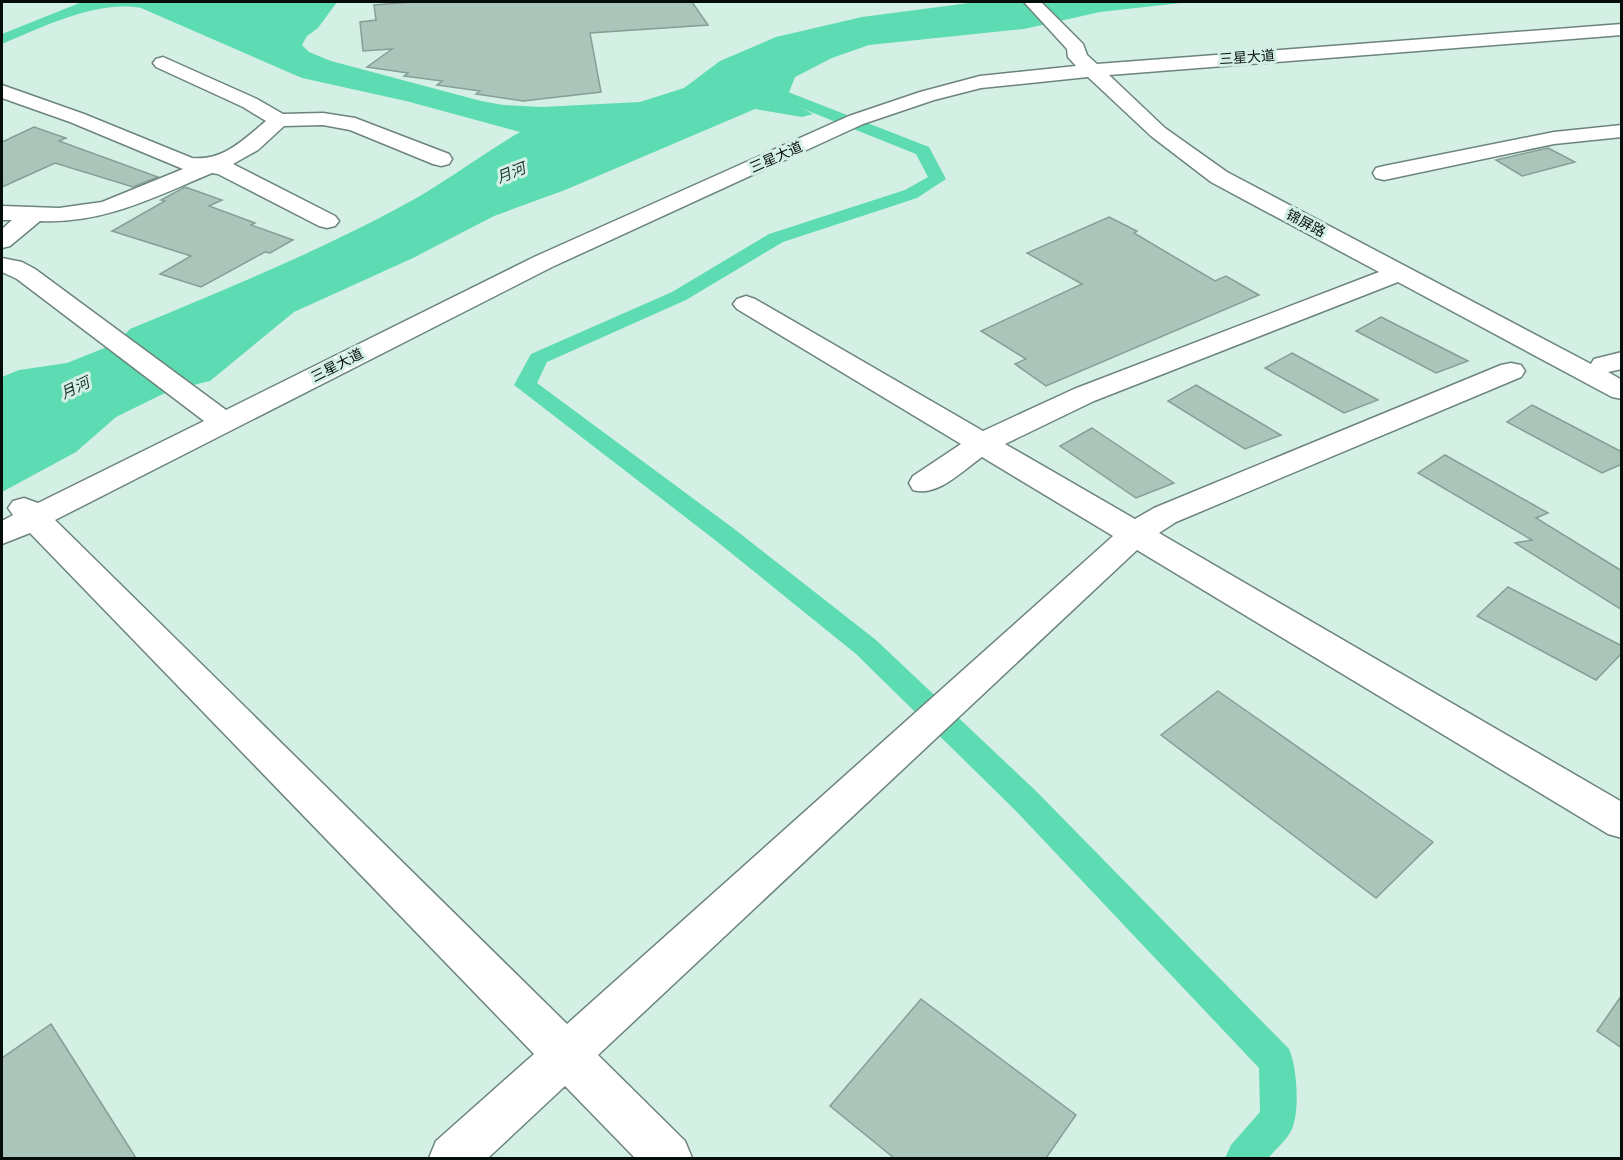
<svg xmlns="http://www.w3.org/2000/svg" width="1623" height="1160" font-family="'Archivo Narrow','Noto Sans SC',sans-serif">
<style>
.water{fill:#5ddcb4}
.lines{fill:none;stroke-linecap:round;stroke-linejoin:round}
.canal{fill:#5ddcb4;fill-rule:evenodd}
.building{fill:#acc5bb;stroke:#869f95;stroke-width:1.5}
.minor-casing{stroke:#6c847b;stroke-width:3}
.minor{fill:#fff;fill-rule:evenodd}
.labels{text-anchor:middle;stroke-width:6;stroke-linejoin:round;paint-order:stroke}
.far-street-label{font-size:14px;fill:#060e0b;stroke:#d4efe4}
.far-water-label{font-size:15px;font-style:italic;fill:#1e342c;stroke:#d4efe4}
</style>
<rect width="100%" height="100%" fill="#d4efe4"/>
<!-- water -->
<path class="water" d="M82,2h255l-19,26 -11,8 -5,9 7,7 22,9 150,40 22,4 39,2 98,-5 44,-14 36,-27 56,-24 86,-20 115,-15h213l-90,10 -76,17 -155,16 -37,13 -37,19 -9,23 27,14 -11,3 -47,-8 -190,81 -71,26 -81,42 -119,54 -84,69 -41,10 -53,26 -40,35 -74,40v-115l17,-7 48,-7 50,-20 13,-14c91,-38 183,-75 270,-122 42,-22 79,-51 120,-75l-114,-31 -104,-23 -161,-70c-45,-8 -98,19 -139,36v-10z"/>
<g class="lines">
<!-- canal -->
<path class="canal" d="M758,74l30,18 141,55 17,32 -29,19 -134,44 -97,58 -139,62 -10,21 196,145 143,112 160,151 253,258c8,17 11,62 3,80 -5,11 -16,20 -24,29h-43l6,-13 29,-33 -1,-44 -245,-259 -158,-155 -141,-114 -201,-155 17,-31 141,-62 97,-58 136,-44 23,-13 -12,-23 -140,-56 -23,-16 -3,-3 3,-3z"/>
</g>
<!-- building -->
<g class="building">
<path d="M412,2h280l16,23 -118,8 11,59 -78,9 -47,-7 4,-3 -43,-6 5,-4 -38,-5 4,-3 -41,-6 25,-18 -29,2 -3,-29 16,-2 -2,-15z"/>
<path d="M34,127l32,11 -7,3 99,36 -25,10 -78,-24 -53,24v-45z"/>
<path d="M1548,148l27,14 -53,14 -26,-16z"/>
<path d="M185,187l37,13 -13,6 46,17 -4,2 42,15 -23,13 -5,-1 -64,35 -41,-13 31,-18 -79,-25 53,-30 -4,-1z"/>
<path d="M1109,217l28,14 -3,2 81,48 11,-5 33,19 -213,91 -31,-22 11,-5 -45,-28 101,-47 -55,-31z"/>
<path d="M1381,317l87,44 -32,12 -80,-42z"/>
<path d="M1292,353l86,47 -34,13 -79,-45z"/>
<path d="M1196,385l85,50 -36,14 -77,-48z"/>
<path d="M1532,405l90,47v12l-20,9 -95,-51z"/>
<path d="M1092,428l82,55 -38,15 -76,-52z"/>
<path d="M1445,455l103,58 -12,5 86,53v39l-107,-67 17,-3 -114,-67z"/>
<path d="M1508,587l114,59v7l-26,27 -119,-64z"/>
<path d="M1218,691l215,151 -57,56 -215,-163z"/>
<path d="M1622,995v53l-25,-17z"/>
<path d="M921,999l155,116 -30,43h-152l-64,-52z"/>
<path d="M51,1024l85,134h-134v-100z"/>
</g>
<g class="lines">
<!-- minor casing -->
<g class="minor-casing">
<g id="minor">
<path d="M1024,2h17l42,42 4,11 10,9 525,-40v11l-513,40 56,53 62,44 364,192 3,-5 28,-7v17l-14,3 14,8v19l-10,-2 -214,-115 -304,119 -89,43 130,75 19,-11 347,-143 10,-2 10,2 4,6 -4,6 -345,145 -17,11 463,269v36l-14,-4 -471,-284 -539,505 87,86 7,17h-57l-70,-72 -77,72h-59l7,-17 98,-87 -504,-521 -28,11v-23l11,-6 -5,-7 5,-7 11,-3 14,5 166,-82 -187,-142 -15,-7v-14l20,4 13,7 191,141 308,-153 315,-141 71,-24 60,-16 96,-10 -8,-9 -1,-8zM1088,77l63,59 60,46 168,90 -305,117 -91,42 -228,-132 -9,-3 -9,3 -4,5 4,5 224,135 -48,32 -4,7 4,7c25,7 49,-19 69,-33l131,79 -546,488 -512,-504 497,-253 311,-143 71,-24 47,-12z"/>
<path d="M163,57l94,42 26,15 40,-1 32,5 94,36 3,5 -3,5 -8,2 -8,-2 -83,-34 -27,-5 -39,1 -26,24 -25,14 102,52 4,5 -4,5 -8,2 -8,-2 -101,-52 -6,-1c-57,24 -109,51 -172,48l-30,25 -8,2v-19l10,-9h-10v-14l57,2 43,-6 81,-33 -113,-47 -68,-24v-13l82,29 108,44c31,3 51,-18 74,-37l-23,-14 -87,-40 -3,-4 3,-4z"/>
<path d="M1622,125v12l-68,7 -170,36 -8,-2 -3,-5 3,-5 8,-2 170,-34z"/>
</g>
</g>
<!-- minor -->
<use href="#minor" class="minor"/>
</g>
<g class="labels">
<!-- far-street labels -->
<g class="far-street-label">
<text transform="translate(1247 57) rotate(-4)" y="5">三星大道</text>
<text transform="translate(776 157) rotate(-24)" y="5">三星大道</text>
<text transform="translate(1306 223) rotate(28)" y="5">锦屏路</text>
<text transform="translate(337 365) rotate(-27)" y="5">三星大道</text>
</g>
<!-- far-water labels -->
<g class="far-water-label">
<text transform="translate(511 173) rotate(-22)" y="5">月河</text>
<text transform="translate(75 388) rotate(-26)" y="5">月河</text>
</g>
</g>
<!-- border -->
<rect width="1623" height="1160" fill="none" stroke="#060e0b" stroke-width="6"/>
</svg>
